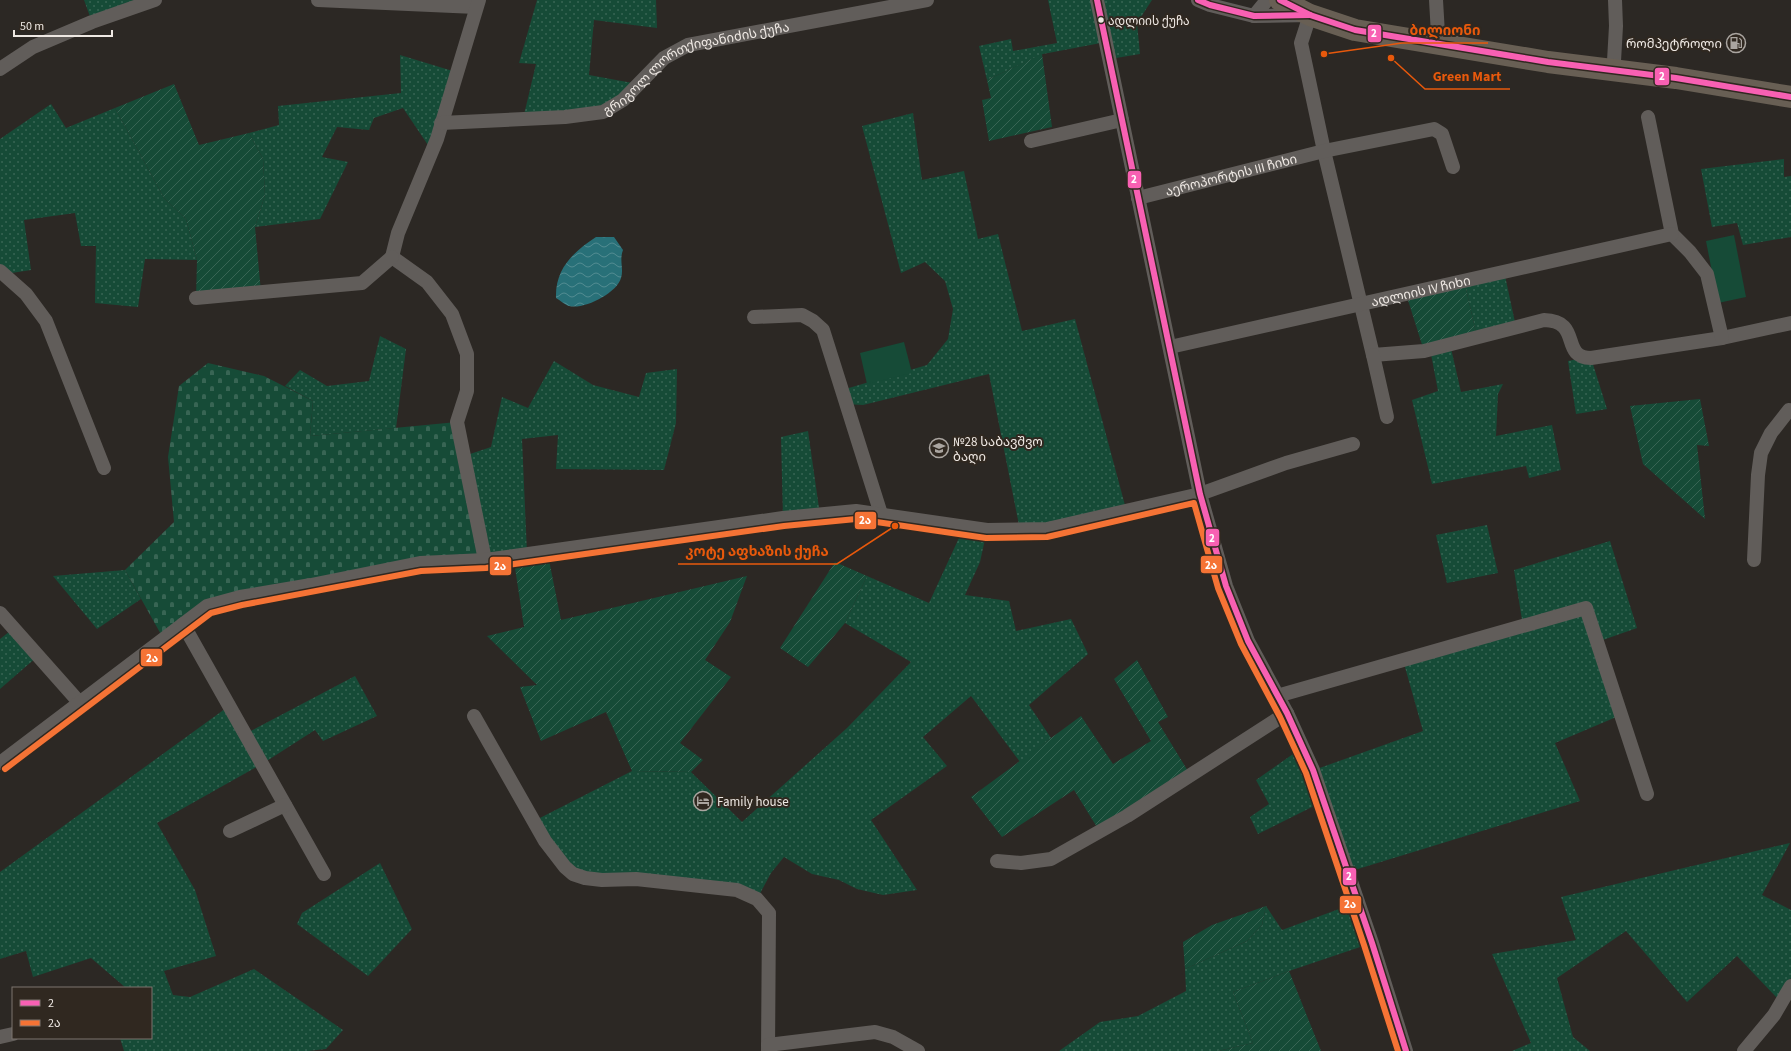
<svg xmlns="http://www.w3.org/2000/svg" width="1791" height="1051" font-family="'Source Sans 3','Noto Sans Georgian',sans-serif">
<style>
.grass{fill:url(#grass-dots)}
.cemetery{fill:url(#cemetery-stones)}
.garden{fill:url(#garden-furrows)}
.pitch{fill:#164b37}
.water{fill:url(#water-waves)}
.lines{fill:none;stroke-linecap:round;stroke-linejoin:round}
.street{stroke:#615d5a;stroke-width:14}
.highway{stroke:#685f54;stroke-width:22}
.bus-1-casing{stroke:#302820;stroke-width:9}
.bus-2-casing{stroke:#302820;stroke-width:9}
.bus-1{stroke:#f860b3;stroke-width:6}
.bus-2{stroke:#f57335;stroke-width:6}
.bus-dot{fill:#eee8e3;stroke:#302820;stroke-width:1.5}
.labels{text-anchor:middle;stroke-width:4;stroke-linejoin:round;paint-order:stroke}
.bus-label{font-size:12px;fill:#eee8e3;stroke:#302820;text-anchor:start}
.poi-label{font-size:13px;fill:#eee8e3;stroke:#302820;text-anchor:start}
.street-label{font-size:13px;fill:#eee8e3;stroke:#302820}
.leader{fill:none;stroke:#e8590c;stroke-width:1.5}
.callout-dot{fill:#e8590c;stroke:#302820;stroke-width:1.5}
.callout-label{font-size:14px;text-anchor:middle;font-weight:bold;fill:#e8590c;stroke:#302820;stroke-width:4;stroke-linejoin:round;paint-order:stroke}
.line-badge{stroke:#302820;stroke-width:1.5}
.badge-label{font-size:11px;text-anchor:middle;font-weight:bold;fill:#fff}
</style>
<defs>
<pattern id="grass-dots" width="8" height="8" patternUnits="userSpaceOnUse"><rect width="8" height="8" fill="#164b37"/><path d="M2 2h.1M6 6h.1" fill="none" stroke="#386554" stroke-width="1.8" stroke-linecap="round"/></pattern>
<pattern id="cemetery-stones" width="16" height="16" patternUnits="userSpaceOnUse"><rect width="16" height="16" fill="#164b37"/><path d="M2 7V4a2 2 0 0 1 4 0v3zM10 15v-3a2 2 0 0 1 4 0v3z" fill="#386554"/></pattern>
<pattern id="garden-furrows" width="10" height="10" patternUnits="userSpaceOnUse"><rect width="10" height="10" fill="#164b37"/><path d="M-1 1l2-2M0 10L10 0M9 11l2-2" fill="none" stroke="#386554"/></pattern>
<pattern id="water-waves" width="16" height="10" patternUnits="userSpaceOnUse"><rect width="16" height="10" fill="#287078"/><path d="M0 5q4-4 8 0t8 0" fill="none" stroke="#528b91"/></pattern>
</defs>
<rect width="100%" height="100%" fill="#2c2824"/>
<!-- grass -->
<g class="grass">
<path d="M84,0h71l-63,22z"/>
<path d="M537,0h119l1,28 -63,-8 -5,55 49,9 -35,28 -80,7 13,-55 -17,-1z"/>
<path d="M1048,0h104l-15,23 3,31 -30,5 -4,-17 -63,12 -56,26 -8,-34 32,-7 2,12 44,-8z"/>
<path d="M400,55l56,17 -24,79 -29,-43 -29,10 -5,12 -32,-3 -15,30 26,5 -28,57 -65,8 10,-32 -2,-36 -14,-26 30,-8 -1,-19 123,-13z"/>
<path d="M51,104l15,24 49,-20 49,90 22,21 11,41 -52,-1 -7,48 -43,-4 1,-57h-15l-6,-33 -51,7 7,50 -26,4 -5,-3v-132z"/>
<path d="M913,113l9,67 42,-9 14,68 20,-5 24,97 53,-12 51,190 -64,13 -43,3 -30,-151 -126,31 -17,-1 -4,-14 85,-25 21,-26 5,-30 -8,-28 -20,-19 -24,11 -39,-147z"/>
<path d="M1784,159v18l7,-1v61l-48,8 -6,-22 -25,4 -11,-58z"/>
<path d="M1504,271l12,56 -39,10 -13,-57z"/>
<path d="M380,336l26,13 -10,79 -86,8 3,-35 -28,-15 15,-16 27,16 42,-5z"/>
<path d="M1450,344l11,48 42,-8 -5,10 -2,42 56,-11 9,45 -32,8 -3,-12 -94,18 -20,-84 26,-9 -8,-42z"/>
<path d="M1582,358h9l16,51 -31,5 -8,-53z"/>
<path d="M554,361l39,24 46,12 7,-24 31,-4 -1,54 -12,47 -108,-1 2,-34 -36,4 5,114 -42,7 -21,-104 27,-9 11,-50 26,11z"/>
<path d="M808,431l12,84 -37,3 -2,-81z"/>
<path d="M1487,525l11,48 -51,10 -11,-48z"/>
<path d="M964,527l23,3 -7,32 -15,33 44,6 7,30 55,-12 17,35 -59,51 22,33 -31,24 -49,-66 -48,41 24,29 -76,54 46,70 -34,5 -26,-6 -18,-9 -27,-6 -28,-17 -13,16 -14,26 -184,-25 -39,-53 98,-50 59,1 51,50 105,-94 64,-66 -66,-39 22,-47 62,27z"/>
<path d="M1610,541l27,87 -40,14 24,73 -66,28 25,58 -232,71 -24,-71 -66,33 -8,-17 19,-13 -13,-24 47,-33 11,23 109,-39 -20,-71 120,-34 -9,-56z"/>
<path d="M125,570l16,29 -44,30 -44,-53z"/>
<path d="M14,628l24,28 -38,33v-50z"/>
<path d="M355,676l22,40 -54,25 -8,-11 -53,34 -105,59 38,67 21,66 -52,15 9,24 17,2 64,-28 89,61 -17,19 -18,2h-184l-4,-13h31v-50h-25l-35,-30 -58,19 -7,-26 -26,8v-87l229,-166 16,28z"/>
<path d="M1790,843l-28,52 29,15v68l-13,21 -41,-43 -50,46 -61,-71 -69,47 16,59 17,14h-78l19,-8 -39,-89 84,-14 -15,-43z"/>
<path d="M380,863l32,66 -44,47 -71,-52 5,-11z"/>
<path d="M1358,902l14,41 -83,28 -56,21 20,51 -35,8h-159l41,-29 38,-6 48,-25 -1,-22 62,-28 15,-16 4,-19 16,24z"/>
</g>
<!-- cemetery -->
<path class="cemetery" d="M208,363l56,13 49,25 -3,35 147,-14 28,138 -65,3 -213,43 -44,32 -38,-68 49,-48 -6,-65 11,-71z"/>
<!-- garden -->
<g class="garden">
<path d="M1042,54l10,73 -63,14 -7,-41 9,-2 -4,-18z"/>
<path d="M174,84l25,61 50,-12 14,26 2,36 -10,32 6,65 -65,6 1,-38 -11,-41 -22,-21 -49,-90z"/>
<path d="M1464,280l13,57 -53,14 -18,-57z"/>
<path d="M1700,399l9,47 -12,-1 8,74 -62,-55 -13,-58z"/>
<path d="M547,550l14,70 186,-44 -17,46 -25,38 26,17 -51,66 23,17 -12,12 -59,-1 -26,-59 -65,29 -21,-54 17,-2 -50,-49 37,-9 -11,-72z"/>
<path d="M835,562l32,14 -22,47 -37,44 -28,-19z"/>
<path d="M1137,660l31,57 -10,5 33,54 -91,56 -26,-42 -72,47 -31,-40 110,-81 32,48 38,-23 -37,-62z"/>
<path d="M1266,906l-4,19 -15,16 -62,28 -2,-27 29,-17z"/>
<path d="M1289,971l32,80h-103l35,-8 -20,-51z"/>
</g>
<!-- pitch -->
<g class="pitch">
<path d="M1734,235l12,62 -28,6 -12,-62z"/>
<path d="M904,342l8,31 -45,11 -7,-31z"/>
</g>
<!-- water -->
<path class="water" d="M596,237h18l9,13c-4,10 1,19 -2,28 -4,15 -37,32 -52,28 -4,-1 -9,-6 -13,-8 -1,-29 17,-46 40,-61z"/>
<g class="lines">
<!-- street -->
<g class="street">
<path d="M318,0l158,7"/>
<path d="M479,0l-42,139 -39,94 -6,24 35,25 25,32 15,40v37l-10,31 28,138"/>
<path d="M1097,0l103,494 26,92 22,55 39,72 26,57 59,173 34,108"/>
<path d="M1198,0l12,5 44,11 56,-1 -9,28 23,108 49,204 51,-4 120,-31c39,1 15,37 47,38l131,-20 69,-15"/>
<path d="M1436,0l2,34"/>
<path d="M1254,16l13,-16"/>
<path d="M1614,61l2,-35 -1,-26"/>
<path d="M0,69l33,-22 59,-25 63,-22"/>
<path d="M1648,117l24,117 18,18 17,22 15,64"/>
<path id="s1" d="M441,123l124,-6 38,-5 20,-12 41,-42 24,-13 239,-45"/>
<path d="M1031,141l91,-21"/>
<path id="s2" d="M1138,198l186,-47 110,-22 8,5 11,33"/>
<path d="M0,271l26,23 20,27 58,147"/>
<path d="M196,298l166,-15 30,-26"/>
<path d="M754,317l48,-2 11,6 10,9 58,184"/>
<path id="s3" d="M1170,347l502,-113"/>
<path d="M1373,355l14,62"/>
<path d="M1754,560l4,-85 3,-22 10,-20 18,-23"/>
<path d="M0,613l79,89"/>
<path d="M183,624l141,250"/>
<path d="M1277,696l309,-88 61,186"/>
<path d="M474,716l71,125 20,26 8,7 12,4 17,2 34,-1 101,11 20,9 12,14 -1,138"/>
<path d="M0,763l207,-157 33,-9 71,-12 109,-22 65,-3 298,-42 73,-7 131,19 60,-1 153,-35 86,-31 67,-19"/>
<path d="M230,831l55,-26"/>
<path d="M997,861l24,2 30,-4 76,-43 160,-103"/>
<path d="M0,1037l13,-3"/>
<path d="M768,1045l107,-13 18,5 25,14"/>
<path d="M1744,1051l30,-36 17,-29"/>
</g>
<!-- highway -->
<path class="highway" d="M1280,0l30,15 45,15 193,32 128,16 115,19"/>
<!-- bus-1 casing -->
<g class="bus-1-casing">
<g id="bus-1">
<path d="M1097,0l103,494 26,92 22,55 39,72 26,57 59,173 34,108"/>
<path d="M1198,0l12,5 44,11 56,-1"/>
<path d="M1280,0l30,15 45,15 193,32 128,16 115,19"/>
</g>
</g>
<!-- bus-2 casing -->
<g class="bus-2-casing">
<path id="bus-2" d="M5,769l206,-156 31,-8 179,-34 65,-3 298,-42 72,-7 130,19 61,-1 147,-34 24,85 23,56 39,73 26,56 58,172 34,106"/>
</g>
<!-- bus-1 -->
<use href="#bus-1" class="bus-1"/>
<!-- bus-2 -->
<use href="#bus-2" class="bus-2"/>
</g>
<!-- icons -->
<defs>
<g id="fuel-ring" transform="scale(1)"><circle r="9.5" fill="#302820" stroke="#aaa5a0" stroke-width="1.5"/><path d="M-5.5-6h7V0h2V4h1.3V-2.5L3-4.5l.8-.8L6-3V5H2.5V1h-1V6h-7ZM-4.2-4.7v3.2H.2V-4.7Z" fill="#aaa5a0"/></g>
<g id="school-ring" transform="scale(1)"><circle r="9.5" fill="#302820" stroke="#aaa5a0" stroke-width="1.5"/><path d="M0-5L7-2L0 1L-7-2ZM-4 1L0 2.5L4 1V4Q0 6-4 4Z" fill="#aaa5a0"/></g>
<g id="hotel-ring" transform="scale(1)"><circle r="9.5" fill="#302820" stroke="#aaa5a0" stroke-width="1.5"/><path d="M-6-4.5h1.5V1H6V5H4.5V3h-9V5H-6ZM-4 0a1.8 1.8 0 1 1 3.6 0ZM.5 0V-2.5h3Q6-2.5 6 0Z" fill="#aaa5a0"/></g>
</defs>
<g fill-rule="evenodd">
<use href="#fuel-ring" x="1736" y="43"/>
<use href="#school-ring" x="939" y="448"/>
<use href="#hotel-ring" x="703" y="801"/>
</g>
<!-- markers -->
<circle class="bus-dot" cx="1101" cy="20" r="3.5"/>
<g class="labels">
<!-- bus labels -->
<g class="bus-label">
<text x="1108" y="25">ადლიის ქუჩა</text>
</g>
<!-- poi labels -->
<g class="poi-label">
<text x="1722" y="48" text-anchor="end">რომპეტროლი</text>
<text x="953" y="446">№28 საბავშვო<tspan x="953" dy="15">ბაღი</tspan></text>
<text x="717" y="806">Family house</text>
</g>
<!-- street labels -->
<g class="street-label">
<text dy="5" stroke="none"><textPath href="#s1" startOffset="269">გრიგოლ ლორთქიფანიძის ქუჩა</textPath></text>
<text dy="5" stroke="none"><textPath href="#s2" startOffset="96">აეროპორტის III ჩიხი</textPath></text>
<text dy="5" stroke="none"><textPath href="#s3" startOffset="257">ადლიის IV ჩიხი</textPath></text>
</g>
</g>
<!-- callouts -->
<path class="leader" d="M1324 54L1402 43H1488M1391 58L1425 89H1510M895 526L837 564H678"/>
<g class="callout-dot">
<circle cx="1324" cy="54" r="4"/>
<circle cx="1391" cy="58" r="4"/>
<circle cx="895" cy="526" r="4"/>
</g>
<g class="callout-label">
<text x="1445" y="35">ბილიონი</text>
<text x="1467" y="81">Green Mart</text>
<text x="757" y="556">კოტე აფხაზის ქუჩა</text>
</g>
<g class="line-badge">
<rect x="1367" y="24" width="15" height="19" rx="4" fill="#f860b3"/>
<rect x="1654" y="67" width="16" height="19" rx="4" fill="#f860b3"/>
<rect x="1127" y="170" width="15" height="19" rx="4" fill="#f860b3"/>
<rect x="854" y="511" width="23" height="19" rx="4" fill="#f57335"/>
<rect x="1205" y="528" width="15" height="19" rx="4" fill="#f860b3"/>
<rect x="1200" y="555" width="23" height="19" rx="4" fill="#f57335"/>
<rect x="489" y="556" width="23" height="20" rx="4" fill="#f57335"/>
<rect x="140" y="648" width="23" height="19" rx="4" fill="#f57335"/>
<rect x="1342" y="867" width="15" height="19" rx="4" fill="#f860b3"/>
<rect x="1339" y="895" width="23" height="19" rx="4" fill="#f57335"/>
</g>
<g class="badge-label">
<text x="1374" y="37">2</text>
<text x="1662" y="80">2</text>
<text x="1134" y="183">2</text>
<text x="865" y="524">2ა</text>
<text x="1212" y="542">2</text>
<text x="1211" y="569">2ა</text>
<text x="500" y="570">2ა</text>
<text x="152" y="662">2ა</text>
<text x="1349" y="880">2</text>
<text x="1350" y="908">2ა</text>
</g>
<!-- legend -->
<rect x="12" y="987" width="140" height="52" fill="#302820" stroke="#7c756e"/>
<rect x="20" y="1000" width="20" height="6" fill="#f860b3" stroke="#7c756e"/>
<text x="48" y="1007" font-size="12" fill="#eee8e3">2</text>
<rect x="20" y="1020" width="20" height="6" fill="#f57335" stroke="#7c756e"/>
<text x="48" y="1027" font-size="12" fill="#eee8e3">2ა</text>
<!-- scale -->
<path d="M14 30v6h98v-6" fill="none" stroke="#eee8e3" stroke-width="2"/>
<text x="20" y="30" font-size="12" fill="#eee8e3" stroke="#302820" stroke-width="3" paint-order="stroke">50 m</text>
</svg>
